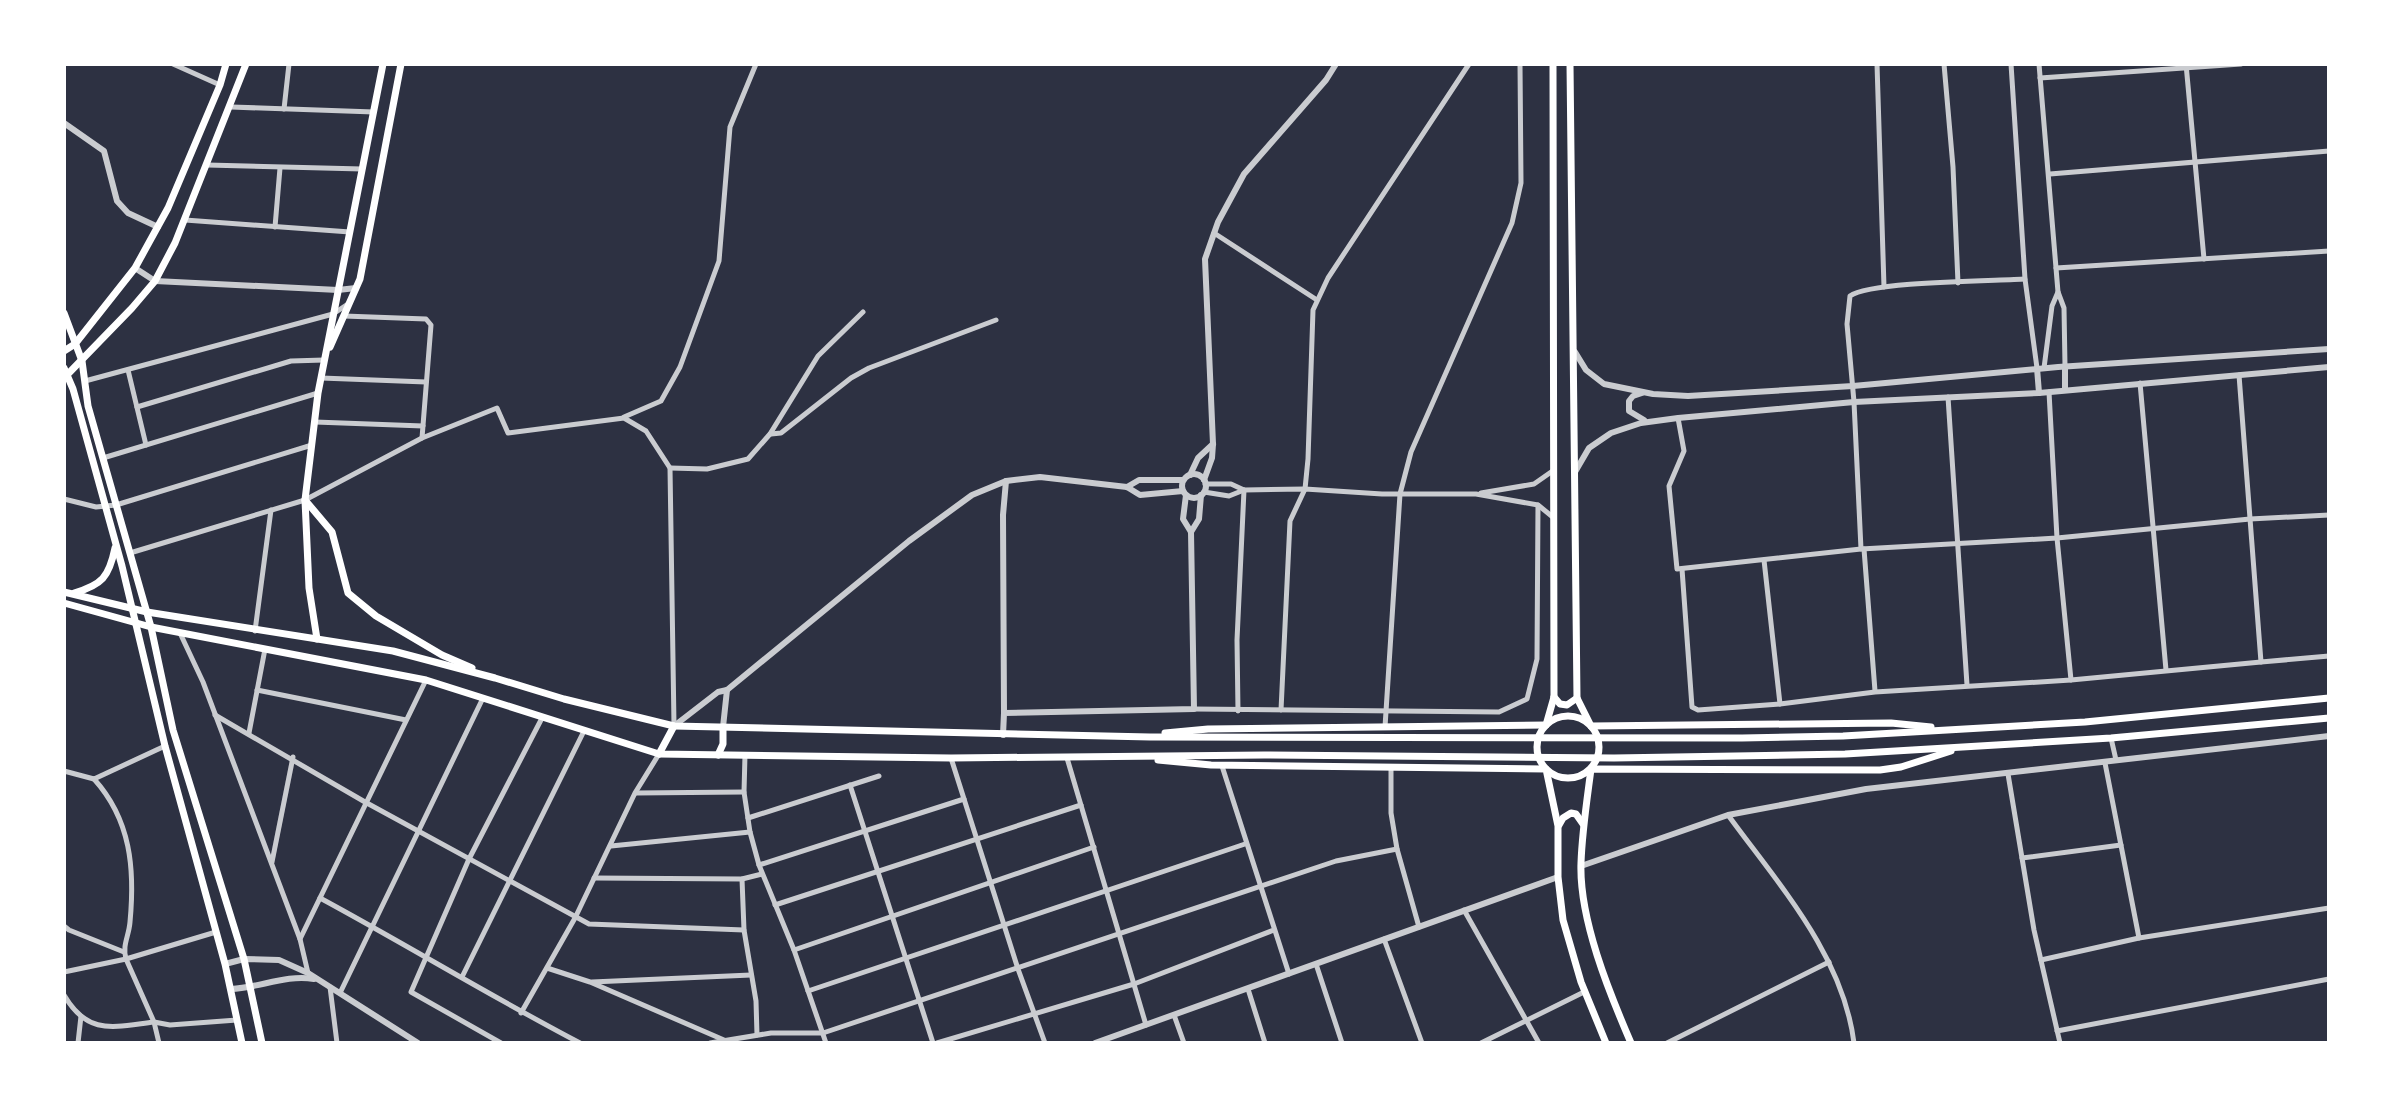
<svg xmlns="http://www.w3.org/2000/svg" width="2393" height="1107" font-family="'Titillium Web',sans-serif">
<style>
.lines{fill:none;stroke-linecap:round;stroke-linejoin:round}
.minor{stroke:#caccd0;stroke-width:5}
.tertiary{stroke:#caccd0;stroke-width:6}
.secondary{stroke:#fff;stroke-width:7}
.primary{stroke:#fff;stroke-width:7}
</style>
<rect width="100%" height="100%" fill="#2d3142"/>
<g class="lines">
<!-- minor -->
<g class="minor">
<path d="M173,64l47,21"/>
<path d="M1877,64l7,223"/>
<path d="M1944,64l9,103 5,116"/>
<path d="M2011,64l14,215 12,89"/>
<path d="M2039,64l19,228"/>
<path d="M2186,64l18,195"/>
<path d="M2040,78l201,-14"/>
<path d="M231,107l143,5"/>
<path d="M284,109l5,-45"/>
<path d="M207,165l155,4"/>
<path d="M2050,174l279,-23"/>
<path d="M185,220l165,12"/>
<path d="M275,227l5,-59"/>
<path d="M1214,233l103,67"/>
<path d="M2056,268l273,-17"/>
<path d="M344,316l82,3 5,6 -9,113"/>
<path d="M2044,368l8,-62 6,-14 6,16 1,58"/>
<path d="M128,370l18,75"/>
<path d="M2239,375l22,287 68,-6"/>
<path d="M321,378l105,4"/>
<path d="M85,381l248,-67 15,-10"/>
<path d="M2140,383l26,287"/>
<path d="M2049,392l8,146 14,142"/>
<path d="M1948,397l19,288"/>
<path d="M137,407l154,-46 33,-1"/>
<path d="M624,417l37,-16 19,-34 39,-106 11,-134 26,-63"/>
<path d="M1678,418l6,33 -15,35 8,83 184,-20 196,-11 193,-19 79,-4"/>
<path d="M315,422l108,4"/>
<path d="M771,434l10,-1 70,-55 18,-10 127,-48"/>
<path d="M103,458l215,-65"/>
<path d="M670,468l37,1 41,-10 22,-25 48,-78 45,-44"/>
<path d="M1205,484h26l13,6"/>
<path d="M1204,492l25,4 15,-6 61,-1 77,5h94l62,11 16,13"/>
<path d="M1481,493l53,-9 20,-14"/>
<path d="M64,499l32,8 20,-2 196,-60"/>
<path d="M1861,549l-7,-147 -7,-78 3,-28c20,-15 143,-15 175,-17"/>
<path d="M1864,549l11,142"/>
<path d="M130,553l175,-53 117,-62 75,-30 11,25 116,-15 22,13 24,37 4,257"/>
<path d="M1764,560l16,144"/>
<path d="M1682,569l10,138 6,3 82,-6 95,-12 196,-12 190,-18"/>
<path d="M255,631l16,-121"/>
<path d="M180,633l23,49 97,257"/>
<path d="M257,690l149,30"/>
<path d="M1194,709l305,3 28,-13 10,-40 1,-154"/>
<path d="M1281,710l9,-189 15,-32 3,-30 5,-149 15,-32 141,-214"/>
<path d="M1238,711l-1,-71 7,-150"/>
<path d="M215,715l150,87 224,122 155,6"/>
<path d="M1385,727l15,-233 11,-42 101,-229 9,-40 -1,-119"/>
<path d="M249,733l16,-84"/>
<path d="M2111,738l5,22"/>
<path d="M745,755l-1,37 6,40 9,33 35,85 32,93"/>
<path d="M951,758l67,211 27,74"/>
<path d="M1067,758l79,267"/>
<path d="M2105,763l34,175"/>
<path d="M1222,766l67,208"/>
<path d="M1391,768v45l6,36 22,78"/>
<path d="M64,771l30,8 71,-33"/>
<path d="M2008,774l26,156 26,113"/>
<path d="M94,779c37,41 41,90 36,143 -1,14 -8,23 -4,37l90,-27"/>
<path d="M850,785l83,258"/>
<path d="M636,793l108,-1"/>
<path d="M1728,815c51,70 115,140 126,228"/>
<path d="M748,818l131,-42"/>
<path d="M611,846l139,-14"/>
<path d="M2022,858l99,-13"/>
<path d="M272,862l21,-105"/>
<path d="M759,865l205,-66"/>
<path d="M594,878l148,1 20,-5"/>
<path d="M742,879l2,51 12,71 1,34"/>
<path d="M320,898c87,47 172,99 260,145"/>
<path d="M775,905l306,-100"/>
<path d="M1464,910l75,133"/>
<path d="M64,926l5,4 55,22"/>
<path d="M1384,939l38,104"/>
<path d="M794,950l300,-103"/>
<path d="M2041,960l98,-22 190,-30"/>
<path d="M1316,964l26,79"/>
<path d="M547,968l43,14 134,58"/>
<path d="M64,972l62,-13 28,63 16,3 67,-5"/>
<path d="M308,973l-8,-34 126,-259"/>
<path d="M462,977l122,-246"/>
<path d="M592,982l159,-7"/>
<path d="M330,987l7,56"/>
<path d="M1248,989l17,54"/>
<path d="M808,991l437,-147"/>
<path d="M340,993l143,-295"/>
<path d="M64,995c24,41 49,32 90,27l5,21"/>
<path d="M521,1013l54,-95 60,-125 24,-39"/>
<path d="M1174,1015l10,28"/>
<path d="M2057,1031l272,-52"/>
<path d="M78,1043l3,-27"/>
<path d="M501,1043l-90,-51 58,-133 73,-141"/>
<path d="M710,1043l61,-10h52l513,-172 61,-12"/>
<path d="M937,1043l197,-59 140,-54"/>
<path d="M1481,1043l103,-51"/>
<path d="M1667,1043l162,-81"/>
</g>
<!-- tertiary -->
<g class="tertiary">
<path d="M64,123l40,28 13,50 11,12 30,14"/>
<path d="M135,268l20,13 183,9 18,-2"/>
<path d="M1575,352l11,18 18,14 49,10 35,2 165,-10 205,-19 271,-18"/>
<path d="M2065,366v24"/>
<path d="M2037,368l2,25"/>
<path d="M1642,393l-9,3 -4,5v10l15,9"/>
<path d="M1575,472l14,-24 22,-15 30,-10 37,-5 176,-16 185,-9 290,-26"/>
<circle cx="1194" cy="486" r="12"/>
<path d="M1190,475l8,-17 15,-14"/>
<path d="M1204,480l8,-22 1,-14 -8,-185 13,-37 26,-48 82,-94 10,-16"/>
<path d="M1127,487l12,-7h44"/>
<path d="M1191,532l8,-13 2,-24"/>
<path d="M1004,713l-1,-198 3,-34"/>
<path d="M674,726l44,-34 9,-2 182,-149 63,-46 34,-14 34,-4 87,10 13,8 43,-4"/>
<path d="M723,727l4,-37"/>
<path d="M1003,735l1,-22 190,-4 -3,-177 -8,-13 3,-24"/>
<path d="M1581,866l147,-51 138,-26 463,-53"/>
<path d="M225,964l19,-5 35,1 29,13 110,70"/>
<path d="M231,989c28,-1 55,-15 83,-10"/>
<path d="M1095,1043l463,-166"/>
</g>
<!-- secondary -->
<g class="secondary">
<path d="M64,313l18,48 6,45 63,221 22,103 71,229 18,84"/>
<path d="M330,347l30,-68 41,-215"/>
<path d="M64,351l11,-7 60,-76 33,-60 52,-123 6,-21"/>
<path d="M64,368l9,21 49,177 43,180 60,218 17,79"/>
<path d="M66,376l66,-68 23,-27 20,-38 71,-179"/>
<path d="M305,500l27,32 16,61 28,23 66,39 30,13"/>
<path d="M64,592l83,20 246,39 102,27 69,21 110,27 476,11 592,1 101,-2 242,-14 244,-24"/>
<path d="M74,593c28,-8 35,-16 41,-45"/>
<path d="M64,603l87,24 275,53 233,74 292,4 313,-3 350,3 231,-4 266,-16 218,-20"/>
<path d="M317,639l-8,-51 -4,-88 13,-107 65,-329"/>
<circle cx="1568" cy="747" r="31"/>
<path d="M1591,726l300,-3 40,4"/>
<path d="M1165,733l43,-4 338,-4"/>
<path d="M659,754l15,-28"/>
<path d="M718,755l5,-11v-17"/>
<path d="M1158,760l53,5 335,4 12,57v51l5,43 18,62 25,61"/>
<path d="M1559,825l4,-7 8,-5 5,1 7,10"/>
<path d="M1631,1043c-22,-51 -52,-124 -50,-180 1,-31 6,-63 10,-94l289,1 21,-3 50,-16"/>
</g>
<!-- primary -->
<g class="primary">
<path d="M1570,64l7,634 14,28"/>
<path d="M1554,697l6,7 7,1 10,-7"/>
<path d="M1546,725l8,-28 -1,-633"/>
</g>
</g>
<!-- border -->
<rect width="2393" height="1107" fill="none" stroke="#ffffff" stroke-width="132"/>
</svg>
